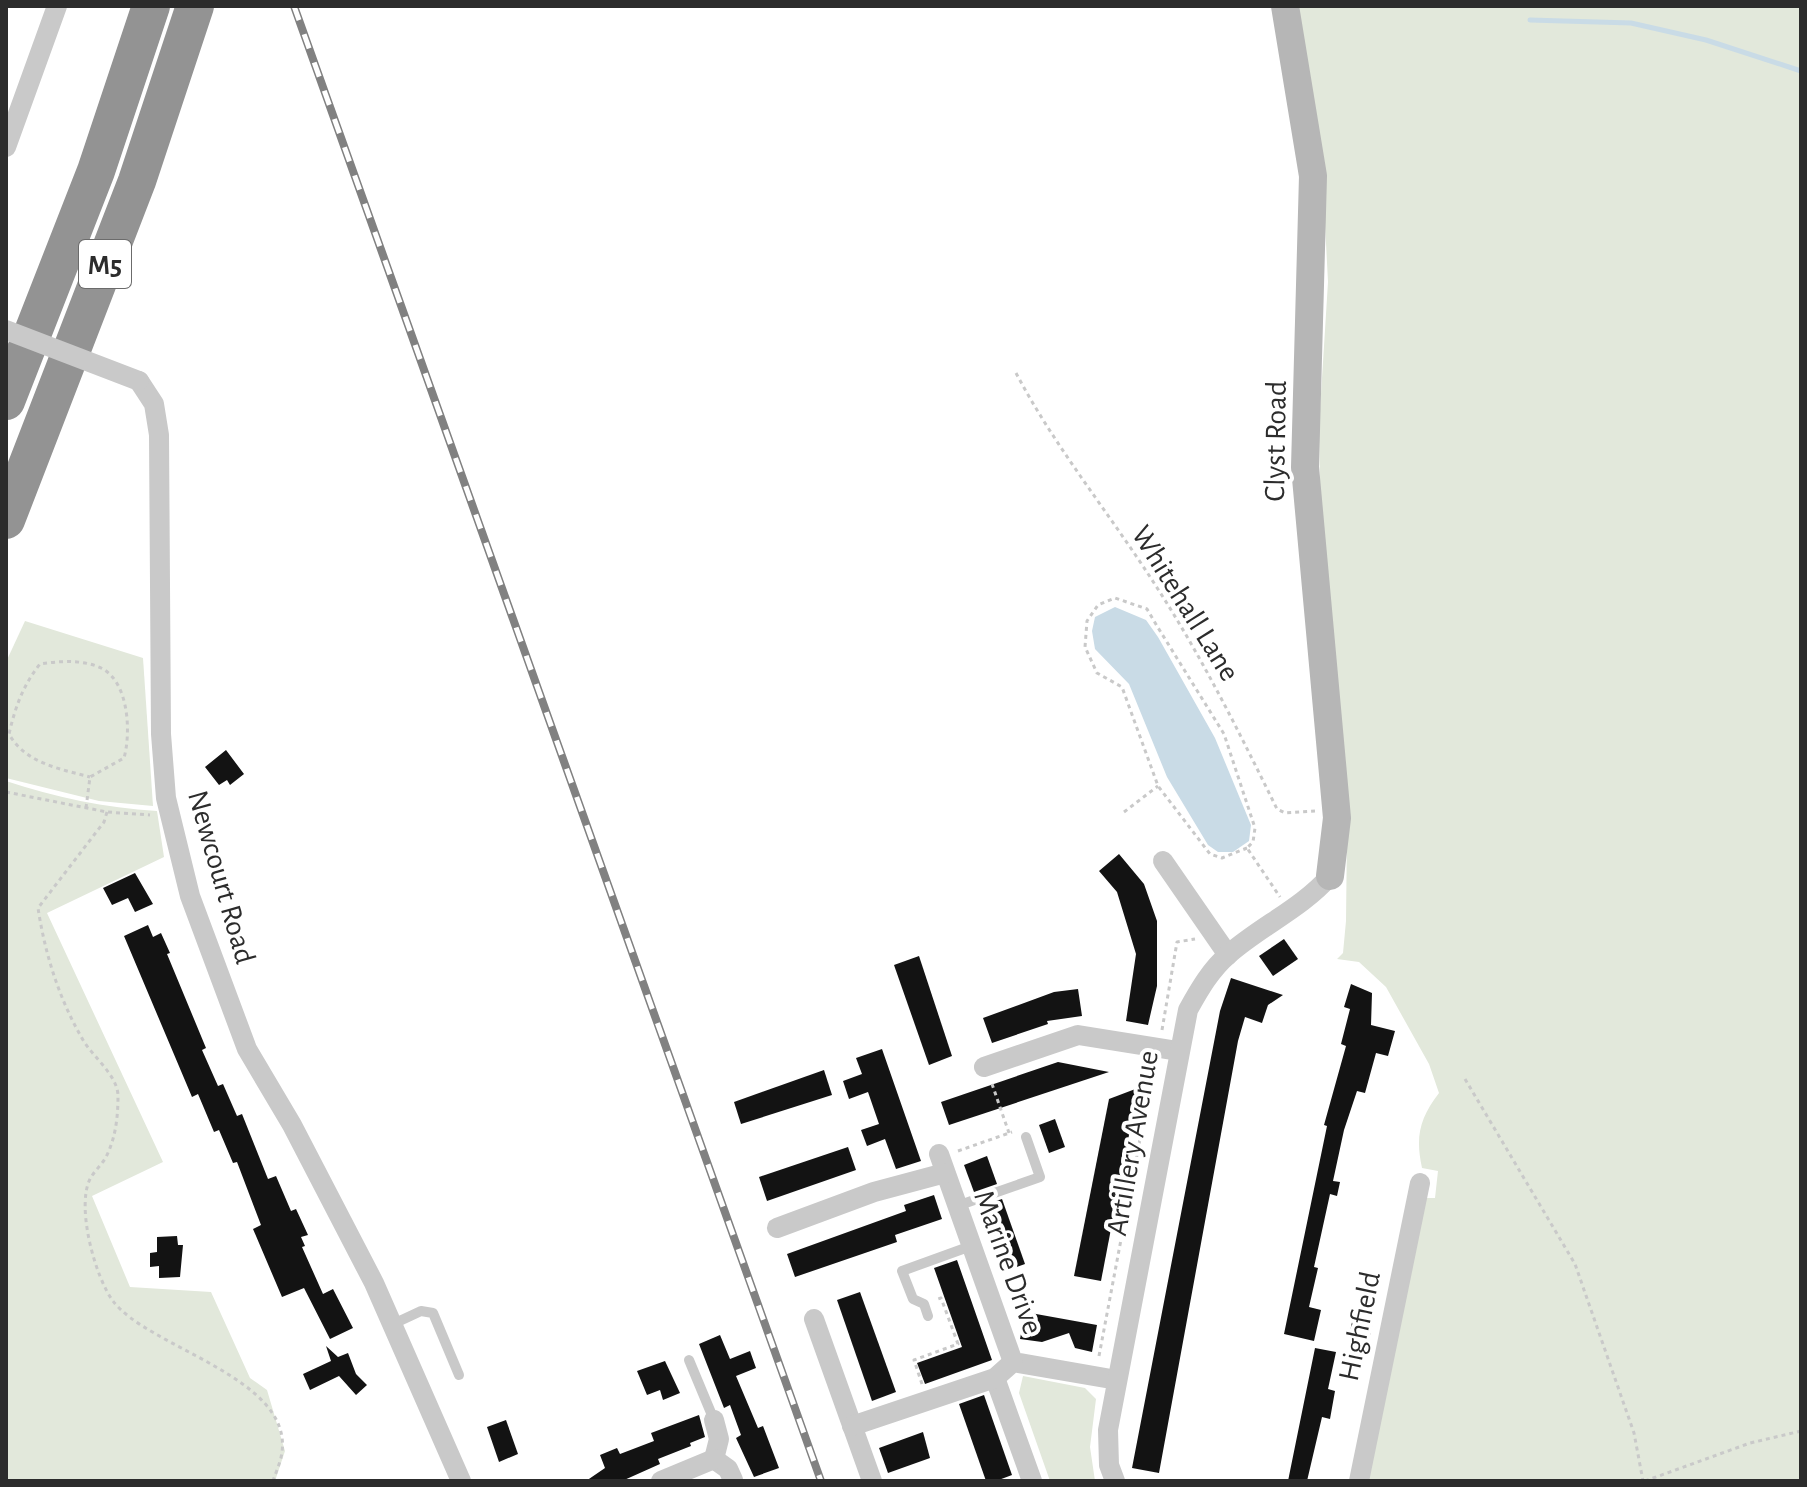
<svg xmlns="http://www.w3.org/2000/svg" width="1807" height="1487" font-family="'Alegreya Sans',sans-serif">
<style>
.green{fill:#e2e8db}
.water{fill:#c9dbe6}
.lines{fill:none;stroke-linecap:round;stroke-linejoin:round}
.stream{stroke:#c9dbe6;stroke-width:5}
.building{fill:#131313}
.path{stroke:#c9c9c9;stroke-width:3;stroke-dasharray:4 4;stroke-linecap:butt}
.lane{stroke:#c9c9c9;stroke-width:10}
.street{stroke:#c9c9c9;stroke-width:20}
.secondary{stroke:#b6b6b6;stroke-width:28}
.highway{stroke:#939393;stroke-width:38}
.rail-casing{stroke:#818181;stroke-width:8}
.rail{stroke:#fff;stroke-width:5;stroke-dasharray:15;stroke-linecap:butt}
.street-bridge{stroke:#c9c9c9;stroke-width:20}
.labels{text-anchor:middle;stroke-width:8;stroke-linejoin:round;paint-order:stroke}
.shield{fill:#fff;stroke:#6b6b6b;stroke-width:2}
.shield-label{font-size:28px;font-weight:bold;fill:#2c2c2c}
.street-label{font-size:30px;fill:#2c2c2c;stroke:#fff}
</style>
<rect width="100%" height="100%" fill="#fff"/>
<!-- green -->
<g class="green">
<path d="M1293,6h508v1475h-436l61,-283h9l3,-27 -16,-3c-7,-32 -2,-50 17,-75l-10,-29 -43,-77 -27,-25 -22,-3 6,-6 3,-32 1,-89 -27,-343 -1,-63 9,-144 -6,-117z"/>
<path d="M25,621l118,37 10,148 -54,-5 -93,-23v-116z"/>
<path d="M6,781c48,16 100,27 151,30l7,46 -117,56 116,249 -71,34 38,91 81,5 39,86 17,12 18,61 -10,30h-269z"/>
<path d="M1023,1376l62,12 11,11 -6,48 5,34h-45l-31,-88z"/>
</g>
<!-- water -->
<path class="water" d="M1115,607l31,13 12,17 57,101 36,87 -2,16 -16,11h-15l-10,-7 -41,-68 -38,-93 -34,-35 -3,-18 3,-14z"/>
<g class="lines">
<!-- stream -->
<path class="stream" d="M1530,20l101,3 75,17 95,31"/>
</g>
<!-- building -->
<g class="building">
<path d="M226,750l18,24 -14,11 -3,-5 -8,5 -14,-18z"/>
<path d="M1119,854l25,30 13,37v65l-9,39 -22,-4 10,-67 -19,-62 -18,-21z"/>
<path d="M135,873l18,31 -18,8 -7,-14 -16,7 -9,-17z"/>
<path d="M148,925l5,12 8,-4 9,20 -3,1 39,94 -4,2 16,36 5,-2 14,32 5,-2 26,65 8,-3 15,35 5,-2 12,26 -7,2 4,9 -3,1 21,47 10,-5 20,39 -23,11 -26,-51 -22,9 -29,-68 8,-4 -24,-63 -4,1 -14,-33 -5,2 -16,-38 -6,3 -68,-161z"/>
<path d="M1284,939l14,20 -25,17 -14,-20z"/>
<path d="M919,956l33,100 -23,9 -35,-100z"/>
<path d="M1231,978l52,17 -15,10 -6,18 -17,-6 -7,24 -79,432 -27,-5 88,-457z"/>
<path d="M1351,984l21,9 -1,32 24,6 -7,25 -12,-3 -11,40 -8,-2 -13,39 -11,51 7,1 -3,14 -7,-2 -16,73 4,1 -9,39 12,3 -7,31 -30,-7 43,-208 -3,-1 22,-79 -5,-2 9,-35 -6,-2z"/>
<path d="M1078,989l4,27 -35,5 1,3 -56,19 -9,-25 71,-26z"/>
<path d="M882,1049l39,112 -25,8 -11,-30 -18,7 -6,-16 18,-6 -11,-32 -19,7 -6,-18 19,-7 -6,-16z"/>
<path d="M1058,1062l51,10 -160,53 -8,-23z"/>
<path d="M824,1070l8,25 -91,29 -7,-22z"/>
<path d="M1138,1088l-37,193 -27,-5 35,-177z"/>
<path d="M1055,1119l10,28 -16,6 -10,-28z"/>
<path d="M848,1147l8,23 -89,31 -8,-24z"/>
<path d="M987,1156l10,28 -23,8 -10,-27z"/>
<path d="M934,1195l8,24 -47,16 2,7 -102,35 -8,-23 119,-43 -2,-6z"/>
<path d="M1002,1199l23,65 -22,8 -24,-65z"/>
<path d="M177,1236l1,9h5l-3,32 -21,1v-12l-9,1v-14l7,-1v-15z"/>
<path d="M957,1260l35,100 -67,24 -8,-21 45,-16 -28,-79z"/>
<path d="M860,1292l36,100 -24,9 -35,-101z"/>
<path d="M1025,1312l72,13 -5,27 -17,-4 -6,-15 -27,9 -22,-3z"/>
<path d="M1353,1317l20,5 -3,14 -20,-4z"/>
<path d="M720,1335l10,24 20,-8 6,17 -20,8 22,52 5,-2 16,42 -25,9 -18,-39 5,-3 -11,-30 -6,3 -25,-64z"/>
<path d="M326,1346l12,11 10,-4 8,21 11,11 -11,10 -17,-19 -29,14 -7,-16 28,-13z"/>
<path d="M1315,1348l21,4 -8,37 7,2 -5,28 -8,-2 -15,64h-19z"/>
<path d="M665,1361l15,32 -17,7 -3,-10 -13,5 -10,-24z"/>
<path d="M984,1395l28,80 -16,6h-10l-27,-77z"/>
<path d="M699,1415l6,22 -15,6 1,3 -33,13 2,5 -38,17h-36l19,-13 -5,-13 17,-7 3,6 34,-13 -3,-8z"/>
<path d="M506,1420l12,34 -19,8 -12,-35z"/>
<path d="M923,1432l7,26 -42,15 -9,-25z"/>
</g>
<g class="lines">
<!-- path -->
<g class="path">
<path d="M1016,373c39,74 93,140 138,210 47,72 85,149 123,226l8,4 30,-2"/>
<path d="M6,792l101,20 43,3"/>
<path d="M86,808l4,-31 34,-19c7,-25 5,-74 -21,-89 -19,-10 -43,-8 -63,-5 -17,21 -25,44 -31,70 16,29 51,35 81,43"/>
<path d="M107,812l-3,10 -66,86c7,46 21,91 45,132 10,17 34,35 35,55 0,21 -2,41 -11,60 -4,9 -13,16 -17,24 -14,28 5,98 23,122 35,47 179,76 169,151 -1,9 -6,20 -9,29"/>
<path d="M1124,812l34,-26"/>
<path d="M1247,848l-25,10 -12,-4 -52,-68 -36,-99 -25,-14 -12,-26 2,-26 11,-16 17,-7 32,11 10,17 67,108 31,94 -2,14 -6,6 33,49"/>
<path d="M1162,1030l15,-88 18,-3"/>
<path d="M1465,1079l110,185 59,169 9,48"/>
<path d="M992,1084l17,49"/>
<path d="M958,1151l54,-19"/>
<path d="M1099,1356l55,-291"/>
<path d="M922,1384l-8,-24 44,-16 -17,-46 -3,1"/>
<path d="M1645,1481l105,-38 51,-12"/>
</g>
<!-- lane -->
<g class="lane">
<path d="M957,1206l83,-29 -14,-40"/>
<path d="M928,1316l-4,-12 -11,-5 -11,-28 69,-25"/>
<path d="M391,1325l30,-14 12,2 26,62"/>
<path d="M689,1360l25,60"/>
</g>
<!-- street -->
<g class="street">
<path d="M6,147l51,-141"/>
<path d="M139,381l15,23 5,31 2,299 5,64 24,98 57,153 45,76 82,158 87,198"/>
<path d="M1163,861l65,94"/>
<path d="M984,1067l94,-32 100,16"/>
<path d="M939,1154l74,208 104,18"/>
<path d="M777,1228l97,-36 71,-19"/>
<path d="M814,1319l58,162"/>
<path d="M995,1378l37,103"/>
<path d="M714,1420l5,19 -5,20"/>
<path d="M852,1426l143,-48 18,-16"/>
<path d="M714,1459l14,10 5,11"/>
<path d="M661,1481l53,-22"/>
<path d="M1115,1481l-6,-16 -1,-35 80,-420c11,-20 23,-41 41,-56 32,-28 73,-46 101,-78"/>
<path d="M1359,1481l61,-298"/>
</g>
<!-- secondary -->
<path class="secondary" d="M1285,6l28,170 -8,291 32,351 -7,58"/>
<!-- highway -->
<g class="highway">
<path d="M6,401l90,-230 55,-165"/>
<path d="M6,520l131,-339 58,-175"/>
</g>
<!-- rail casing -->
<g class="rail-casing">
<path id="rail" d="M294,6l527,1475"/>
</g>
<!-- rail -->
<use href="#rail" class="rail"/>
<!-- street-bridge -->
<path class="street-bridge" d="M6,330l133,51"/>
</g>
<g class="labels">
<!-- shield labels -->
<rect class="shield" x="79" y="240" width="52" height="48" rx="6"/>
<g class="shield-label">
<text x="105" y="274">M5</text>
</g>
<!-- street labels -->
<g class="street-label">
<text transform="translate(1275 441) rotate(-89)" y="10">Clyst Road</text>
<text transform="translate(1186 603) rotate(58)" y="10">Whitehall Lane</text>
<text transform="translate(222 877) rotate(74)" y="10">Newcourt Road</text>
<text transform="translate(1132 1143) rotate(-80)" y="10">Artillery Avenue</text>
<text transform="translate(1009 1262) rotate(70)" y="10">Marine Drive</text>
<text transform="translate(1359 1326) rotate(-78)" y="10">Highfield</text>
</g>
</g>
<!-- border -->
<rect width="1807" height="1487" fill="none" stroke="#2c2c2c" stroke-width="16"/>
</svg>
